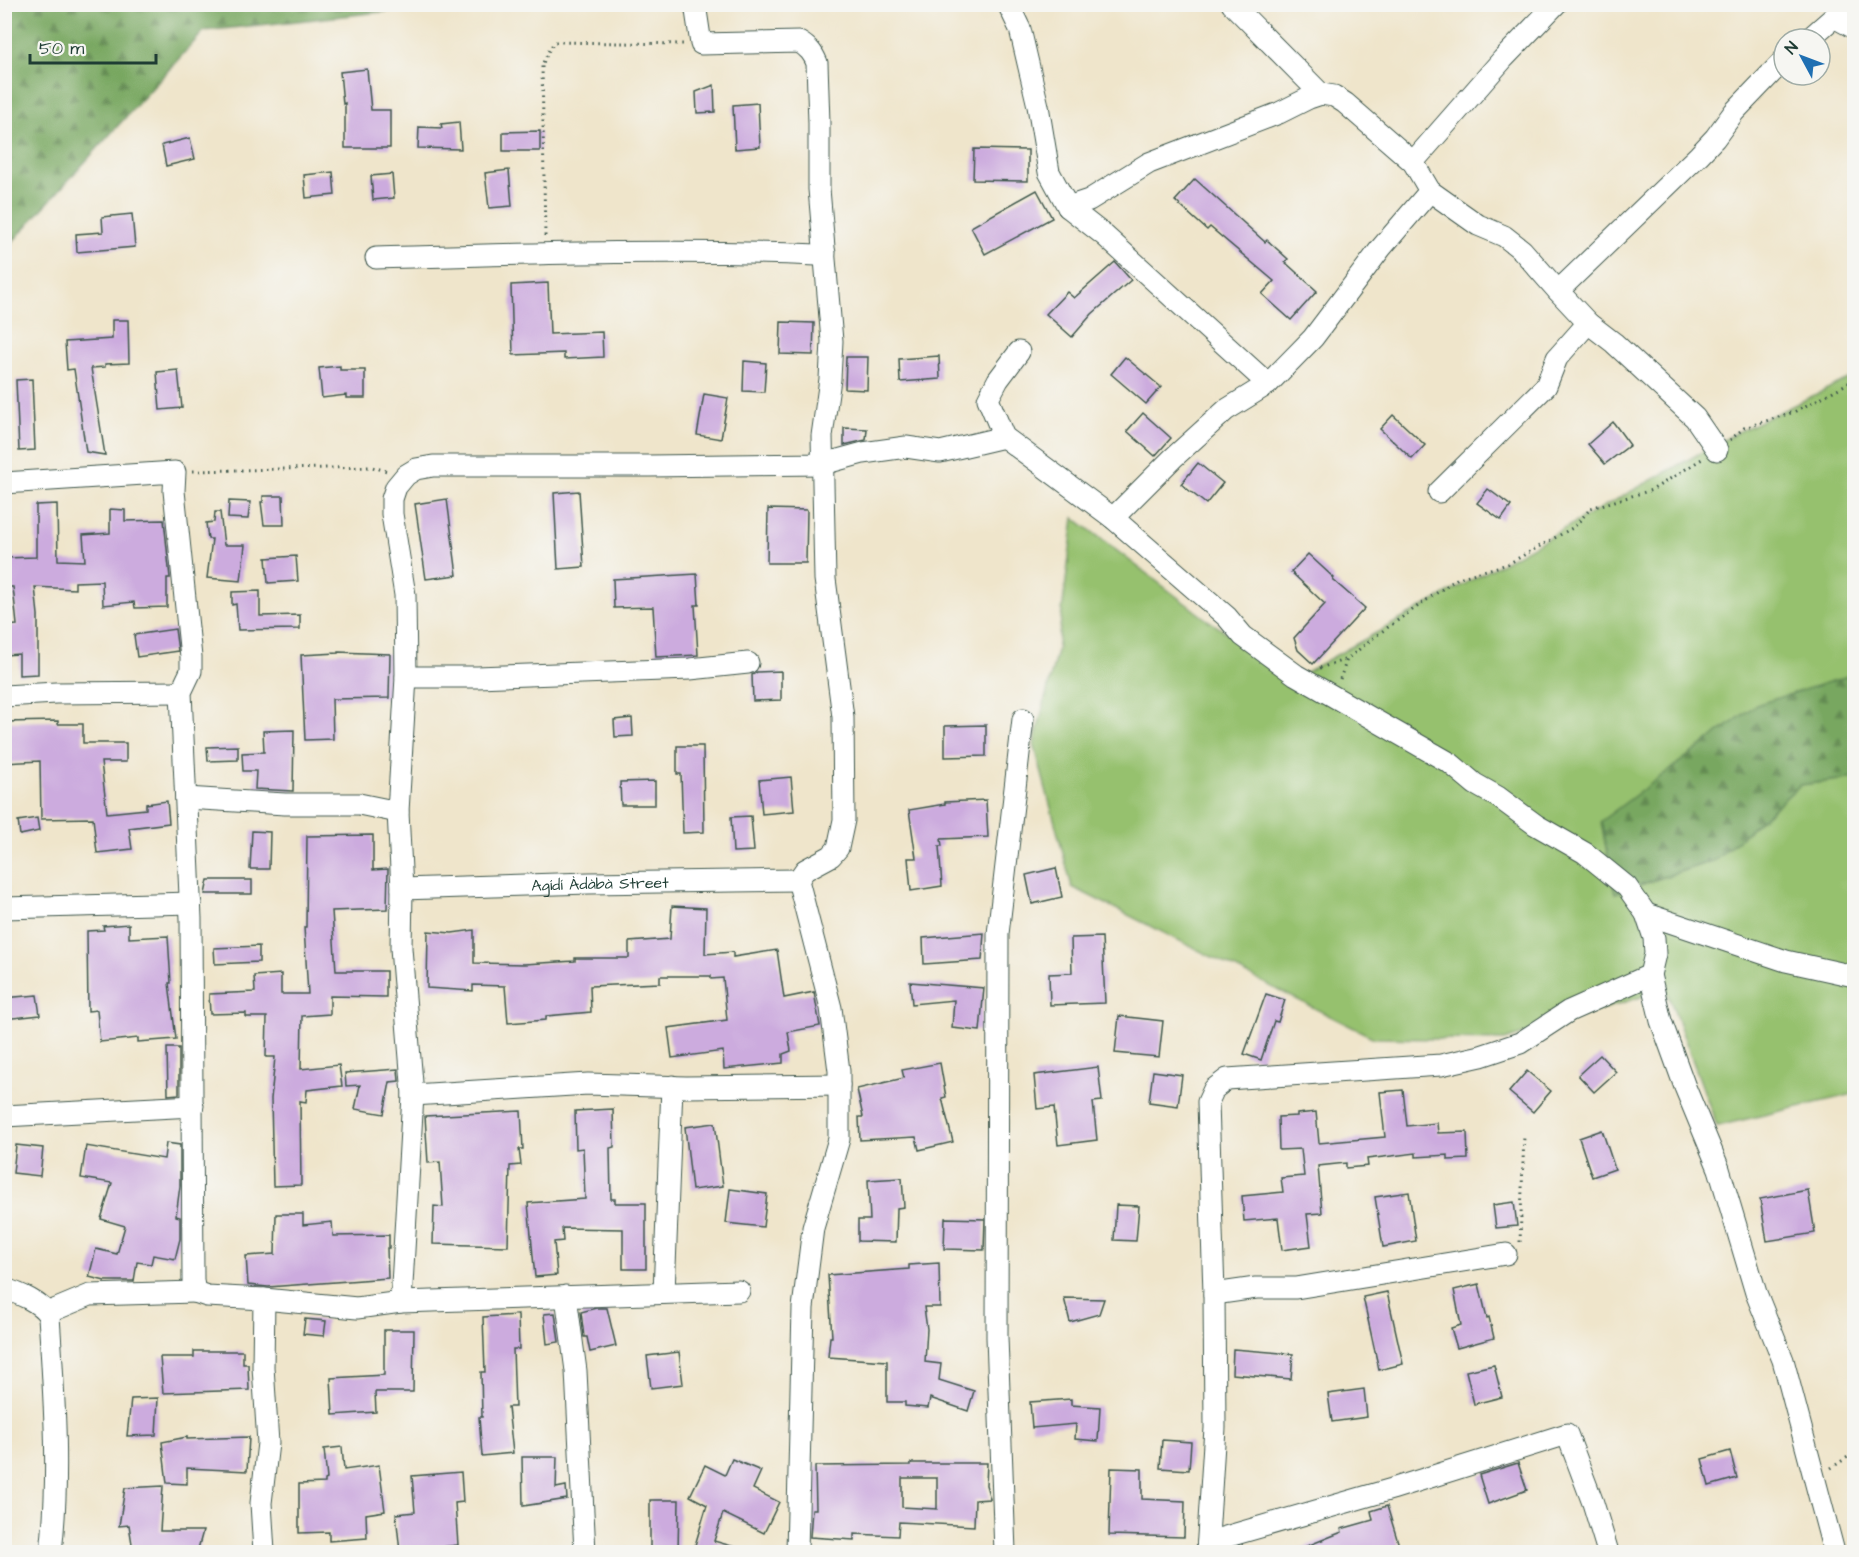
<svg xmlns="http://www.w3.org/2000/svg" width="1859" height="1557" font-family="'Architects Daughter',sans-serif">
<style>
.grass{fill:#96c16e;stroke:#5a7f51;stroke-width:1.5}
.forest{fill:url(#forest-firs);stroke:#4c724a;stroke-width:1.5}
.building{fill:#ccabde;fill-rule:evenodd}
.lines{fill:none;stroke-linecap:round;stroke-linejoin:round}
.minor-casing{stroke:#3e564b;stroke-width:23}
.path{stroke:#3e564b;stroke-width:3;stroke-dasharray:1.5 4.5;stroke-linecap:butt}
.minor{stroke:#fff;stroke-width:21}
.labels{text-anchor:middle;stroke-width:5;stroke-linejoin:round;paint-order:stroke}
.street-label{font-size:16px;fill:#1f3d34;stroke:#f6f6f2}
</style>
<defs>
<pattern id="forest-firs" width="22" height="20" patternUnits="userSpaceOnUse" patternTransform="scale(1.5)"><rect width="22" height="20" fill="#78a761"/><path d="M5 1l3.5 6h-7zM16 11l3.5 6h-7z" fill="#628951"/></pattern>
</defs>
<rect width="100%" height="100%" fill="#f6f6f2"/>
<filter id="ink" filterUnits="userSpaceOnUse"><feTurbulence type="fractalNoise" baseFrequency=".0167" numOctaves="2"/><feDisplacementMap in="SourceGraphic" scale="12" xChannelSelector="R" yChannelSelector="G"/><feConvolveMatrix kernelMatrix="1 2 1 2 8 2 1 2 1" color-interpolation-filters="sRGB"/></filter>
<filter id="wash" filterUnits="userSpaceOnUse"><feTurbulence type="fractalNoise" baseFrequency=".008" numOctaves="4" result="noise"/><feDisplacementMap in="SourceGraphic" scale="24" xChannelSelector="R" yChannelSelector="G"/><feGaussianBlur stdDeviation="1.35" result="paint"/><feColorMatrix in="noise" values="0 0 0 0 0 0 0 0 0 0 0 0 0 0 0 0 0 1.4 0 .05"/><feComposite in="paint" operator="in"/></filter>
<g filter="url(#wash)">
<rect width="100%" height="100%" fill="#efe5cb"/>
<!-- grass -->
<path class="grass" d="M1854,376v298l-16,7 -237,141 14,71 100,-33 85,-75 54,-7v316l-137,32 -51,-137 -161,51 -131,-2 -302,-151 -38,-143 23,-93 17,-133 132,101 89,59 443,-246z"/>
<!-- forest -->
<g class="forest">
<path d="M4,5l1,-1 441,1 -242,26 -199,219z"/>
<path d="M1854,674v104l-54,7 -85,75 -100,33 -14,-72 155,-116z"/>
</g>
<g id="blocks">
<!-- building -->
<g class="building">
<path d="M367,69l4,41h19v38h-45v-45l-2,1 -3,-32z"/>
<path d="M714,85l1,27 -18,1 -1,-21z"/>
<path d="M758,103l2,44 -25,2 -2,-44z"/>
<path d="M459,122l2,27 -43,-1 1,-21 23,1 -1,-4z"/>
<path d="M540,131v20h-37v-19z"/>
<path d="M190,138l5,21 -29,7 -4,-21z"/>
<path d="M974,149l54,1v31l-55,-1z"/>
<path d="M509,170l3,36 -23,2 -4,-35z"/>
<path d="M333,172l2,23 -29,3 -2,-23z"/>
<path d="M392,174l2,24 -21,2 -2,-24z"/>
<path d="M1195,179l70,63 2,-2 21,19 -3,3 32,29 -26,29 -29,-26 12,-13 -64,-54 -3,3 -32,-29z"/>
<path d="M1037,190l15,28 -67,36 -14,-27z"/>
<path d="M132,214l3,33 -58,5 -1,-18 27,-2 -1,-15z"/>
<path d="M1115,262l16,18 -39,34 -20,23 -26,-23 21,-22 7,6z"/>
<path d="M548,283l2,51 52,-2 1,25 -39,2v-6l-51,2 -2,-70z"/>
<path d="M112,320h16l1,43 -24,1v3l-14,1 14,87 -19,-3 -12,-83 -7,1 -2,-28 47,-3z"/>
<path d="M781,322l33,1 -1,32 -33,-1z"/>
<path d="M939,356l1,23 -40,3 -1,-23z"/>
<path d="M846,357h22l-1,33 -22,-1z"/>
<path d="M1125,357l36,30 -15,17 -35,-30z"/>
<path d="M744,361l22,2 -2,29 -21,-1z"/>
<path d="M340,366v4h25v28h-19v-3l-24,3 -3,-30z"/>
<path d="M178,370l4,38 -22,2 -3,-38z"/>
<path d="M32,379l3,71 -16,1 -3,-71z"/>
<path d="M704,394l24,4 -7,41 -24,-4z"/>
<path d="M1143,413l28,25 -16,18 -28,-25z"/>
<path d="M1393,415l32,30 -13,14 -32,-30z"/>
<path d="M1613,422l17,23 -25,19 -17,-20z"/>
<path d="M844,428l23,1 -1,11 -22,5z"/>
<path d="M1198,463l25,20 -17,21 -25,-20z"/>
<path d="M1488,489l23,17 -10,14 -24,-17z"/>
<path d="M579,491l5,76 -26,2 -4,-76z"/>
<path d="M263,496h20l1,29h-20l-3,-23h2z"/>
<path d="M447,499l10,76 -31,4 -11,-75z"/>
<path d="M229,501l21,1 -2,17 -20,-1z"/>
<path d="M57,504l1,56 27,1 -2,-26 27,-2v-24l15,1v11l39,-1 6,58h-3v29l-32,1 -1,-6 -31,3 -1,-24 -27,1v7l-40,-2 3,28v59l-19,1v-21l-15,1v-29l13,-1 -4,-38h-9v-29l32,-1v-52z"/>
<path d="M768,509l39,1 -1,53h-39z"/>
<path d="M215,512h5l4,33h21l-4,36 -34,-3 5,-39h-4l-2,-16 8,-1z"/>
<path d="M1308,554l26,24 -1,2 32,28 -52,56 -15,-14 -4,-12 31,-34 -34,-32z"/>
<path d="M296,556l2,25 -30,2 -2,-25z"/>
<path d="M697,574l2,31h-4l3,50 -42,2 -3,-50 -39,1 -1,-29z"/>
<path d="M260,591v25l40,-1v14l-62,1 -2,-26 -4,1v-13z"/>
<path d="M175,629l3,22 -41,6 -3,-22z"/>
<path d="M338,652l52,2 -1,44 -57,1 1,40 -28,1 -4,-85 37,-2z"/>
<path d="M781,671v29l-28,1 -1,-26 5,-3z"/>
<path d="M632,718l1,18 -18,1 -1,-17z"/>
<path d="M58,721v3h25v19h43v19h-25l6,51 39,-4v-5l21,-3 2,22 -40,5 3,21 -35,4 -4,-35 -52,1 -1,-58 -36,2v-41z"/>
<path d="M986,725v31l-41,1v-31z"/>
<path d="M294,730l-1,61 -38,-2 1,-18h-13l-1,-18 22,-1 -1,-21z"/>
<path d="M238,746v14l-30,1 -1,-14z"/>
<path d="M677,746h26l1,86 -21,1 -2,-59h-4z"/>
<path d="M791,777l3,34 -32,3 -3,-34z"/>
<path d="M655,781v24h-34l-1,-23z"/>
<path d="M986,800l2,37 -47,2 1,7h-3l3,40 -31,5 -3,-33h8l-7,-48 36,-6v-2z"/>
<path d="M751,816l3,35 -21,1 -2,-35z"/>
<path d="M37,818l2,13 -19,4 -2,-14z"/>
<path d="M252,831l18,1 -1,37h-19z"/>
<path d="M373,835v35l15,-1 -1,40 -55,2 4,60h50v26l-56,-1v18l-28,2 -1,53 38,-4 3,21 -35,4 -1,12 -6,-1 1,84 -28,1 -2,-87 4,-42h-9l1,-40h-21v-4l-36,1 -1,-20 46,-2 -1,-16 27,-2v20h27l-4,-67h2l1,-91z"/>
<path d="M1056,868l6,29 -30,7 -6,-29z"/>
<path d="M208,880h44v14h-47z"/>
<path d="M672,906l34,2 -1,46 28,-2v5l44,-7 7,48 30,-6 6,34 -32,6 3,19 -8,3v9l-59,6 -1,-18 -51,7 -4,-30 59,-8 -4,-42 -12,1v-3h-51v7l-70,3 1,26 -45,4v4l-38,3 -3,-37 -32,-1v6l-46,-3 1,-57 24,2 22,-3v33l50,1 51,-3v-3h54v-16l41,-3z"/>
<path d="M129,924v14l39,-2 3,47h-2l7,56 -38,3v-4l-38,4 -3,-32 -9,1 -1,-80 17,-1 -1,-4z"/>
<path d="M984,933l-2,27 -58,4 -1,-26z"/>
<path d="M1102,937l3,66 -55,2 -1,-31 23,-1 -1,-35z"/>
<path d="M259,946v16l-44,2 -1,-16z"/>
<path d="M910,982l74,6 -4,43 -28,-3 2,-28 -42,4z"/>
<path d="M1266,994l19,6 -7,22 -4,-1 -13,39 -17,-6z"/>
<path d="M37,995l3,20 -36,4v-21z"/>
<path d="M1119,1016l44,5 -4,36 -44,-4z"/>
<path d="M167,1048h12v46l-11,1z"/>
<path d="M1600,1055l16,17 -22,20 -16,-17z"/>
<path d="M940,1063l6,34 -4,1 11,44 -34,8 -3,-13 -56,3 -1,-23h4l-6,-28 47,-11 -2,-8z"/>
<path d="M1098,1067l4,34 -9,1 4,38 -39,5 -4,-38 -17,2 -3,-34z"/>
<path d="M398,1069l1,12 -9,1 -6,32 -29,-5 5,-24 -14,1 -1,-13z"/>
<path d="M1153,1071l29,4 -4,31 -29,-4z"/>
<path d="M1527,1071l24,20 -18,21 -24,-20z"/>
<path d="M1403,1090l4,36 30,-3 1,10 29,-1 1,27 -20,1v-5l-32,2v-4l-49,6 1,7 -22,2v-5l-28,3 4,47 -15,1 4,32 -29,4 -4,-32 -34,3 -2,-25 41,-4 -2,-14 23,-2 -3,-27 -22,1 -1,-33 19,-1v-2l19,-2 3,31 66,-6 -5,-45z"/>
<path d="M613,1109l1,38 -4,1 1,51h4v4h31v66h-23v-40l-61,-1 1,13 -9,1 3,33 -22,2 -7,-74 57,-4 -2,-51 -7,1 -1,-38z"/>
<path d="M521,1111l2,38h-4l2,16 -11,1 -2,80 -75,-2 1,-38 9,1 -3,-45 -12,1 -3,-47z"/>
<path d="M715,1123l8,63 -31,4 -7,-63z"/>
<path d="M1602,1130l13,39 -23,8 -13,-39z"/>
<path d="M166,1143l14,2v41l-4,30 4,1v22l-5,20 -22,-4 -2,9 -14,-2 -3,19h-29l-16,-4 7,-28 21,5 8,-28 -24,-7 11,-36 -31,-5 5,-32 78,13z"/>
<path d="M16,1145l27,3 -3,28 -27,-3z"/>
<path d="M902,1178l2,29 -7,1 -1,34 -38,-1v-21h12l-2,-40z"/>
<path d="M730,1189l37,5 -4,33 -37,-4z"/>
<path d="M1808,1190l7,43 -48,8 -7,-42z"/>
<path d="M1409,1192l7,49 -33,6 -8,-50z"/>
<path d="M1514,1202l3,24 -21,2 -3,-23z"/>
<path d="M1116,1205l23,1 -3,35 -22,-1z"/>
<path d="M276,1214h27v11l29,-3 1,14 56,-1v13h-2l1,30 -120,9 -20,-2 -2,-29 29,-2z"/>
<path d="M945,1218l40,1 -1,31 -40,-1z"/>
<path d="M939,1263l1,44h-16l3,22 -2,33 16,2 -2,16 35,11 -6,20 -38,-13 -2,10 -23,-2v-4h-18v-41l-59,-4 2,-20h2l-4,-62 81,-6v-4z"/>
<path d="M1479,1284l8,34 2,-1 5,21 -37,10 -6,-20 10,-3 -7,-35z"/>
<path d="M1387,1292l16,72 -24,6 -16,-73z"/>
<path d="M1064,1298l40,1 -5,15 -29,8z"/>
<path d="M596,1308h11l9,38 -26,6 -3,-15h-3l-3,-25z"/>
<path d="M555,1313l4,29 -12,2 -3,-30z"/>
<path d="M518,1315l1,34h-6l2,58h-7l5,46 -31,3 -3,-39h3l-1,-45h4l-2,-55z"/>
<path d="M305,1319l21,2 -2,15 -21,-2z"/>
<path d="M384,1330h30l-1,62h-38l1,20 -43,3 -2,-37 53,-3z"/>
<path d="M1233,1349l60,5 -2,25 -59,-5z"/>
<path d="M194,1351h49v13h5l1,26 -86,3 -3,-36h34z"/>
<path d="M679,1352l4,32 -32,4 -4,-32z"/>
<path d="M1494,1365l8,32 -28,7 -8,-33z"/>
<path d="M1364,1389l3,28 -35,5 -4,-28z"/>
<path d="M158,1398l-2,37 -29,1 4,-37z"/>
<path d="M1071,1399v6l29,2 -2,34 -23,-2 1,-15 -44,4 -2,-26z"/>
<path d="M187,1437v2l62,-2 -2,34 -60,-3v16l-20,-1 -5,-41z"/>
<path d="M1162,1440l29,2 -2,28 -29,-2z"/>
<path d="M342,1447l2,23 35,-5 6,46 -19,3 1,24 -38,3v-9l-30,1v-49l26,-1v-3l2,-1 -3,-30z"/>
<path d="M1730,1451l7,27 -28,8 -7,-27z"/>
<path d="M522,1457h35l-1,31 10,-2 1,13 -44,7z"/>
<path d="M732,1459l29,12 -8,18 26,13 -15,31 -41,-20 -9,28 28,8v3h-49l14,-47 -17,-9 15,-31 20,10z"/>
<path d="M911,1463h76l-1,22 4,14 -15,1 -1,26 -75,-4 -1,14 -44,-2v6l-44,-3 2,-28h4l-1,-43 96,-1zM902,1478h35v31l-35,-2z"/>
<path d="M1518,1463l9,27 -39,14 -9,-29z"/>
<path d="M1111,1468l31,1v30l43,2 -1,36 -75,-2z"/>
<path d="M461,1472l2,30 -8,1 3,42 -33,4v3h-25l-4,-38 19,-2 -3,-36z"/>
<path d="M163,1486l-3,45h43l-5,18 -29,2 -36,-1 -4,-25 -10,1 6,-38z"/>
<path d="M650,1500h29l-1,52h-28z"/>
<path d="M1387,1506l14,46h-109l50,-20 -1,-3 32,-9 -2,-9z"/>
</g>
</g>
</g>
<g filter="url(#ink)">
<use href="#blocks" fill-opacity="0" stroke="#3e564b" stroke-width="1.5"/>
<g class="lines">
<!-- minor casing -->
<g class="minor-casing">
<g id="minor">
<path d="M695,4l6,40 98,-2c10,6 14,11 18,21l2,60v66l13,152 -2,38 -8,57 3,143 18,138 1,103 -6,28 -7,8 -26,14 -7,10 33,128 8,63v68l-26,89 -10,80 -6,244"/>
<path d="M1008,4l12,25 18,77 11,66 19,35"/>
<path d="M1232,4l89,90"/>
<path d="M1834,17l20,11"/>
<path d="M1809,39l25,-22 8,-13"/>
<path d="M1413,162l90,-103 53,-55"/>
<path d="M376,258c147,-4 294,-9 441,-3l8,-2"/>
<path d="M1019,352l-21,28 -10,19 16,38 109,81 114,99 16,19 53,39 154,88 25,21 23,13 38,28 49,28 42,34 19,27 8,24 1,16 -5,21 11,46 24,66 34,82 37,124 27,67 51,192"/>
<path d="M1268,384l-163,-148 -37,-29 21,-7 60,-37 130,-50 30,-15 12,-4 13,2 11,7 68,59 17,29 48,34 26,11 18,14 36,41"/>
<path d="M1717,450l-22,-32 -81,-75 -26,-20 -30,-32 141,-136 16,-17 19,-26 50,-52"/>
<path d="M4,483l171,-11 -1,19 17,166v14l-10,21 10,227 2,362 2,11 12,4 57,3 93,9 44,-6 338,-11"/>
<path d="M1439,492l107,-106 11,-28 31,-35"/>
<path d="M1113,518l60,-60 53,-48 42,-26 45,-46 68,-90 49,-57"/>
<path d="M406,677h71l213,-8 58,-6"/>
<path d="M4,696l52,-3 125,-1"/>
<path d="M186,798l99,6h74l39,8"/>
<path id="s1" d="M402,889l187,-6 209,-3"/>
<path d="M4,908l187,-5"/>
<path d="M1646,914l140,47 68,15"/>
<path d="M413,1095l175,-11 98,3 153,-2"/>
<path d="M4,1116l189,-10"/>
<path d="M4,1289c15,4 38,14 45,27 5,78 11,159 2,236"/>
<path d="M664,1293l8,-207"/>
<path d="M1214,1294l42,-6h40l210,-34"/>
<path d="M566,1296l10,75 9,181"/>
<path d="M264,1299l-1,68 5,76 -7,60 3,49"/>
<path d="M401,1302l12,-207 -12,-147 1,-59 -4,-77 8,-135 -1,-82 -13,-81v-15l4,-12 10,-12 10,-6 17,-3h216l174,-2 40,-11 43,-6 34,5 64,-15"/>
<path d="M47,1313l43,-18 105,-3"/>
<path d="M1208,1542l184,-53 175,-55 26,69 15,49"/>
<path d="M1005,1552l-8,-215 1,-403 25,-215"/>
<path d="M1207,1552l8,-124 -1,-134 -6,-192 6,-13 13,-10 214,-14 40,-9 39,-13 49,-32 81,-36"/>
</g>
</g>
<!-- path -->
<g class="path">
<path d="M545,236l-3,-171 8,-17 5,-6 129,2"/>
<path d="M1730,440l14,-12 50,-16 60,-32"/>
<path d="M193,471l179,-4 15,4"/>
<path d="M1320,668l27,-9"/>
<path d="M1340,679l7,-20 30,-24 81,-57 50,-14 66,-37 17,-19 61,-18 50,-31"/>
<path d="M1520,1242l4,-106"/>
<path d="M1831,1468l23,-15"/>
</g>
<!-- minor -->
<use href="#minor" class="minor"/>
</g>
</g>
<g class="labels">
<!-- street labels -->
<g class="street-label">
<text dy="6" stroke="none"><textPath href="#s1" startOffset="198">Agídí Àdàbà Street</textPath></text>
</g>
</g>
<!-- margin -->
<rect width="1859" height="1557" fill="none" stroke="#f6f6f2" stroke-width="24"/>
<!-- north arrow -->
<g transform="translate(1802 57) rotate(311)"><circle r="28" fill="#f6f6f2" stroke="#a0aca6" stroke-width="1.5"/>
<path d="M0-4.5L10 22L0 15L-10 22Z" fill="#1f6fb2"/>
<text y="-9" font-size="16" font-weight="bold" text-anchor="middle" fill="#1f3d34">N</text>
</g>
<!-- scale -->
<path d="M30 54v9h126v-9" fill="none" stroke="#1f3d34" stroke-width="3"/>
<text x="39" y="54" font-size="18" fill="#1f3d34" stroke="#f6f6f2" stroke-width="4.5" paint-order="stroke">50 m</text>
</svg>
